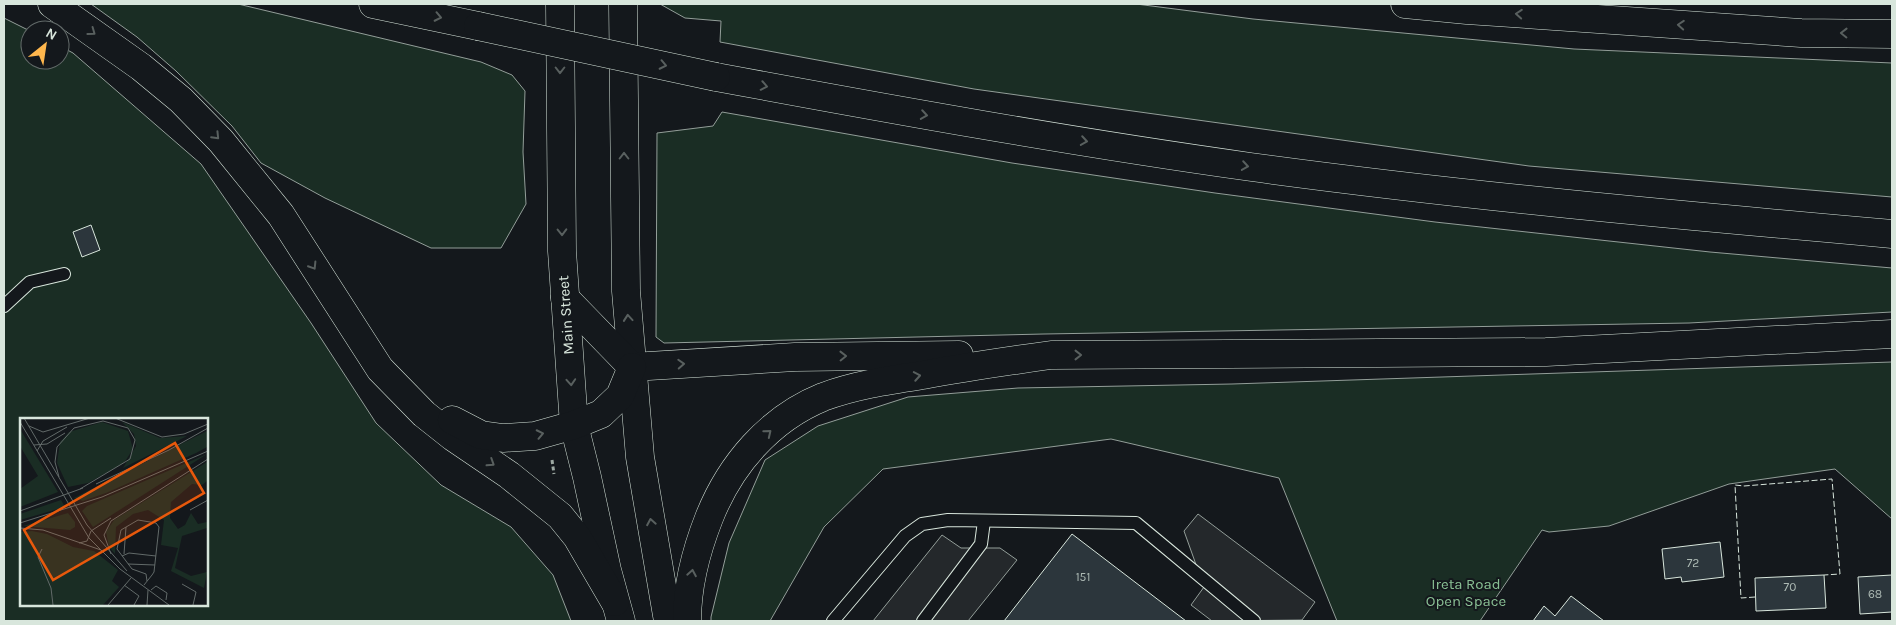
<svg xmlns="http://www.w3.org/2000/svg" width="1896" height="625" font-family="Karla,sans-serif">
<style>
.green{fill:#1a2d24;stroke:#939e99;fill-rule:evenodd}
.parking{fill:#24282b;stroke:#939e99}
.building{fill:#2c363c;stroke:#d8e6dc}
.lines{fill:none;stroke-linecap:round;stroke-linejoin:round}
.service-casing{stroke:#d8e6dc;stroke-width:14}
.secondary-casing{stroke:#d8e6dc;stroke-width:29}
.motorway-casing{stroke:#d8e6dc;stroke-width:29}
.path{stroke:#9da8a2;stroke-width:3;stroke-dasharray:4 2.5;stroke-linecap:butt}
.service{stroke:#14181c;stroke-width:12}
.secondary{stroke:#14181c;stroke-width:28}
.motorway{stroke:#14181c;stroke-width:28}
.motorway-bridge-casing{stroke:#d8e6dc;stroke-width:29;stroke-linecap:butt}
.motorway-bridge{stroke:#14181c;stroke-width:28}
.fence{stroke:#d8e6dc;stroke-width:1;stroke-dasharray:6 2.5;stroke-linecap:butt}
.oneway{stroke:#59605f}
.labels{text-anchor:middle;stroke-width:4;stroke-linejoin:round;paint-order:stroke}
.number-label{font-size:12px;fill:#adbab4}
.street-label{font-size:15px;fill:#d8e6dc;stroke:#14181c}
.park-label{font-size:15px;fill:#8ac095;stroke:#14181c}
.inset-road{fill:none;stroke:#626a69;stroke-width:1}
.view{fill:#e8590c;fill-opacity:0.15;stroke:#e8590c;stroke-width:2.5}
.inset-edge{fill:none;stroke:#d8e6dc;stroke-width:2.5}
</style>
<rect width="100%" height="100%" fill="#14181c"/>
<!-- green -->
<g class="green">
<path d="M91,4h147l243,58 31,13 13,16 -2,61 3,52 -25,44h-70l-106,-50 -64,-35 -29,-37 -56,-55 -39,-34z"/>
<path d="M660,4h476l117,15 321,30 318,14v134l-363,-31 -555,-77 -254,-47 1,-21 -36,-3z"/>
<path d="M4,18l26,13v29h30v-14l13,7 128,111 110,159 65,100 65,62 70,42 42,48 18,46h-567zM21,419h185v185h-185z"/>
<path d="M722,112l290,51 203,30 220,29 275,30 182,16v44l-203,11 -645,11 -380,9 -8,-6 1,-204 56,-7z"/>
<path d="M1892,362v157l-57,-50 -106,15 -120,42 -60,6 -7,-2 -62,91h-143l-58,-143 -168,-39 -228,30 -59,58 -54,94h-59v-4l18,-74 36,-83 53,-34 90,-29 110,-9 214,-4z"/>
</g>
<!-- parking -->
<g class="parking">
<path d="M1198,514l117,88 -13,18 -90,1 -21,-16 13,-18 -20,-56z"/>
<path d="M942,535l19,13h39l17,12 -49,61h-95z"/>
</g>
<!-- building -->
<g class="building">
<path d="M91,225l9,25 -18,7 -9,-25z"/>
<path d="M1072,534l114,87h-182z"/>
<path d="M1720,542l4,35 -42,5 -1,-5 -16,2 -3,-30z"/>
<path d="M1824,575l2,33 -70,3 -1,-33z"/>
<path d="M1892,575v37l-32,2 -2,-37z"/>
<path d="M1571,596l33,25h-71l11,-15 11,10z"/>
</g>
<g class="lines">
<!-- service casing -->
<g class="service-casing">
<g id="service">
<path d="M4,306l26,-24 34,-8"/>
<path d="M833,621l72,-85 17,-12 26,-4 188,3 118,98"/>
<path d="M923,621l58,-77 3,-23"/>
</g>
</g>
<!-- secondary casing -->
<g class="secondary-casing">
<g id="secondary">
<path d="M560,4l2,247 12,174 13,52 20,93 14,51"/>
<path d="M623,4l3,287 14,166 28,164"/>
</g>
</g>
<!-- motorway casing -->
<g class="motorway-casing">
<g id="motorway">
<path d="M52,4l89,63 40,33 40,41 60,74 99,154 44,45 29,23 56,38 51,41 17,21 38,65"/>
<path d="M373,4l105,22"/>
<path d="M1405,4l62,6 334,23 91,1"/>
<path d="M716,77c178,33 356,65 535,90 213,29 427,48 641,67"/>
<path d="M565,298l67,69 163,-10 164,-2"/>
<path d="M452,420l29,15 22,3 32,-2 39,-11 27,-11 19,-18 12,-29"/>
<path d="M687,621c0,-36 9,-70 22,-103 21,-53 60,-99 114,-121 32,-12 67,-17 100,-22 43,-8 85,-14 128,-20l495,-3 346,-18"/>
</g>
</g>
<!-- path -->
<path class="path" d="M552,460l2,14"/>
<!-- service -->
<use href="#service" class="service"/>
<!-- secondary -->
<use href="#secondary" class="secondary"/>
<!-- motorway -->
<use href="#motorway" class="motorway"/>
<!-- motorway-bridge casing -->
<g class="motorway-bridge-casing">
<path id="motorway-bridge" d="M478,26l238,51"/>
</g>
<!-- motorway-bridge -->
<use href="#motorway-bridge" class="motorway-bridge"/>
<!-- fence -->
<path class="fence" d="M1755,597l-14,1 -6,-113 9,1 88,-7 8,95 -16,1"/>
</g>
<!-- one-way arrows -->
<defs><path id="oneway-chevron" d="M-2-3.5L2.5 0L-2 3.5" fill="none" stroke-width="1.6" stroke-linecap="round" stroke-linejoin="round" transform="scale(1.25)"/></defs>
<g class="oneway">
<use href="#oneway-chevron" transform="translate(1519 14) rotate(-176)"/>
<use href="#oneway-chevron" transform="translate(438 17) rotate(12)"/>
<use href="#oneway-chevron" transform="translate(1681 25) rotate(-176)"/>
<use href="#oneway-chevron" transform="translate(92 32) rotate(36)"/>
<use href="#oneway-chevron" transform="translate(1844 33) rotate(-179)"/>
<use href="#oneway-chevron" transform="translate(663 65) rotate(12)"/>
<use href="#oneway-chevron" transform="translate(560 70) rotate(90)"/>
<use href="#oneway-chevron" transform="translate(764 86) rotate(11)"/>
<use href="#oneway-chevron" transform="translate(924 115) rotate(9)"/>
<use href="#oneway-chevron" transform="translate(216 136) rotate(46)"/>
<use href="#oneway-chevron" transform="translate(1084 141) rotate(9)"/>
<use href="#oneway-chevron" transform="translate(624 156) rotate(-90)"/>
<use href="#oneway-chevron" transform="translate(1245 166) rotate(9)"/>
<use href="#oneway-chevron" transform="translate(562 232) rotate(89)"/>
<use href="#oneway-chevron" transform="translate(313 266) rotate(58)"/>
<use href="#oneway-chevron" transform="translate(628 318) rotate(-95)"/>
<use href="#oneway-chevron" transform="translate(1078 355)"/>
<use href="#oneway-chevron" transform="translate(843 356) rotate(-1)"/>
<use href="#oneway-chevron" transform="translate(681 364) rotate(-3)"/>
<use href="#oneway-chevron" transform="translate(917 376) rotate(-10)"/>
<use href="#oneway-chevron" transform="translate(571 382) rotate(86)"/>
<use href="#oneway-chevron" transform="translate(768 433) rotate(-39)"/>
<use href="#oneway-chevron" transform="translate(540 434) rotate(-12)"/>
<use href="#oneway-chevron" transform="translate(491 463) rotate(33)"/>
<use href="#oneway-chevron" transform="translate(651 522) rotate(-100)"/>
<use href="#oneway-chevron" transform="translate(692 573) rotate(-80)"/>
</g>
<g class="labels">
<!-- number labels -->
<g class="number-label">
<text x="1693" y="567">72</text>
<text x="1083" y="581">151</text>
<text x="1790" y="591">70</text>
<text x="1875" y="598">68</text>
</g>
<!-- street labels -->
<g class="street-label">
<text transform="translate(566 315) rotate(-94)" y="5">Main Street</text>
</g>
<!-- park labels -->
<g class="park-label">
<text x="1466" y="589">Ireta Road<tspan x="1466" dy="17">Open Space</tspan></text>
</g>
</g>
<!-- overview -->
<g transform="translate(20 418)">
<rect width="188" height="188" fill="#14181c"/>
<path d="M82,4l26,9 5,18 -9,14 -36,20 -20,4 -11,-24 3,-21 9,-10zM102,4l38,16 27,-2 -64,32 13,-22 -2,-12zM0,11l38,63 -38,15v-18l18,-13 -18,-30zM187,13v16l-11,6 -90,40 -23,8 -9,-3zM187,36l-114,73 -11,-16 5,-5zM187,44v19l-5,4 -10,-1 -21,18 -1,16 8,11 7,-4 6,-12 7,11 9,-2v6l-25,8 -7,32 16,8 16,-4 -3,16 -33,-17 7,-23 -17,-3 3,-25 -16,-10 -15,4 -17,13 -1,27 -6,-7 -3,-15 8,-12zM41,82l4,7 -45,13v-6zM48,95l7,9v5l-5,3 -47,-4zM12,113l15,3 26,13 21,4 24,19 -6,11 7,6 -16,18h-83v-73z" fill="#1a2d24"/>
<path class="inset-road" d="M4,0l63,107 40,46M95,0l47,19 22,-3 24,-10M0,4l69,116 31,31 49,36M9,8l14,6 47,-14M14,27l13,-1 18,-11M17,33l6,-10 24,-14M39,59l-4,-15 2,-15 17,-19 29,-7 25,7 7,12 -5,19 -50,30M76,66l73,-34 39,-22M170,92l18,-10M0,93l63,-23M0,105l82,-26 106,-46M0,110l23,2 58,20M59,125l8,-2 4,-10 20,-13M22,131l-4,8 13,31 2,17M91,136l-7,-19 7,-14 97,-62M104,136l2,-27M102,138l7,-3 27,3M108,146l27,1M162,166l14,8 -3,13M104,167l15,11 -5,9M124,167l8,-10 2,-3 5,-45 -3,-4 -18,-3 -17,10 -4,19 15,20 14,5 1,7M131,172l5,-4 11,7 -1,7M88,187l23,-27M127,187l1,-15"/>
<path class="view" d="M155,25l29,50 -151,87 -29,-50z"/>
<rect width="188" height="188" class="inset-edge"/>
</g>
<!-- border -->
<rect width="1896" height="625" fill="none" stroke="#d8e6dc" stroke-width="10"/>
<!-- north arrow -->
<g transform="translate(45 45) rotate(30)"><circle r="24" fill="#14181c" stroke="#626a69"/>
<path d="M0-4L9 19L0 12L-9 19Z" fill="#ffb74d"/>
<text y="-8" font-size="14" font-weight="bold" text-anchor="middle" fill="#d8e6dc">N</text>
</g>
</svg>
